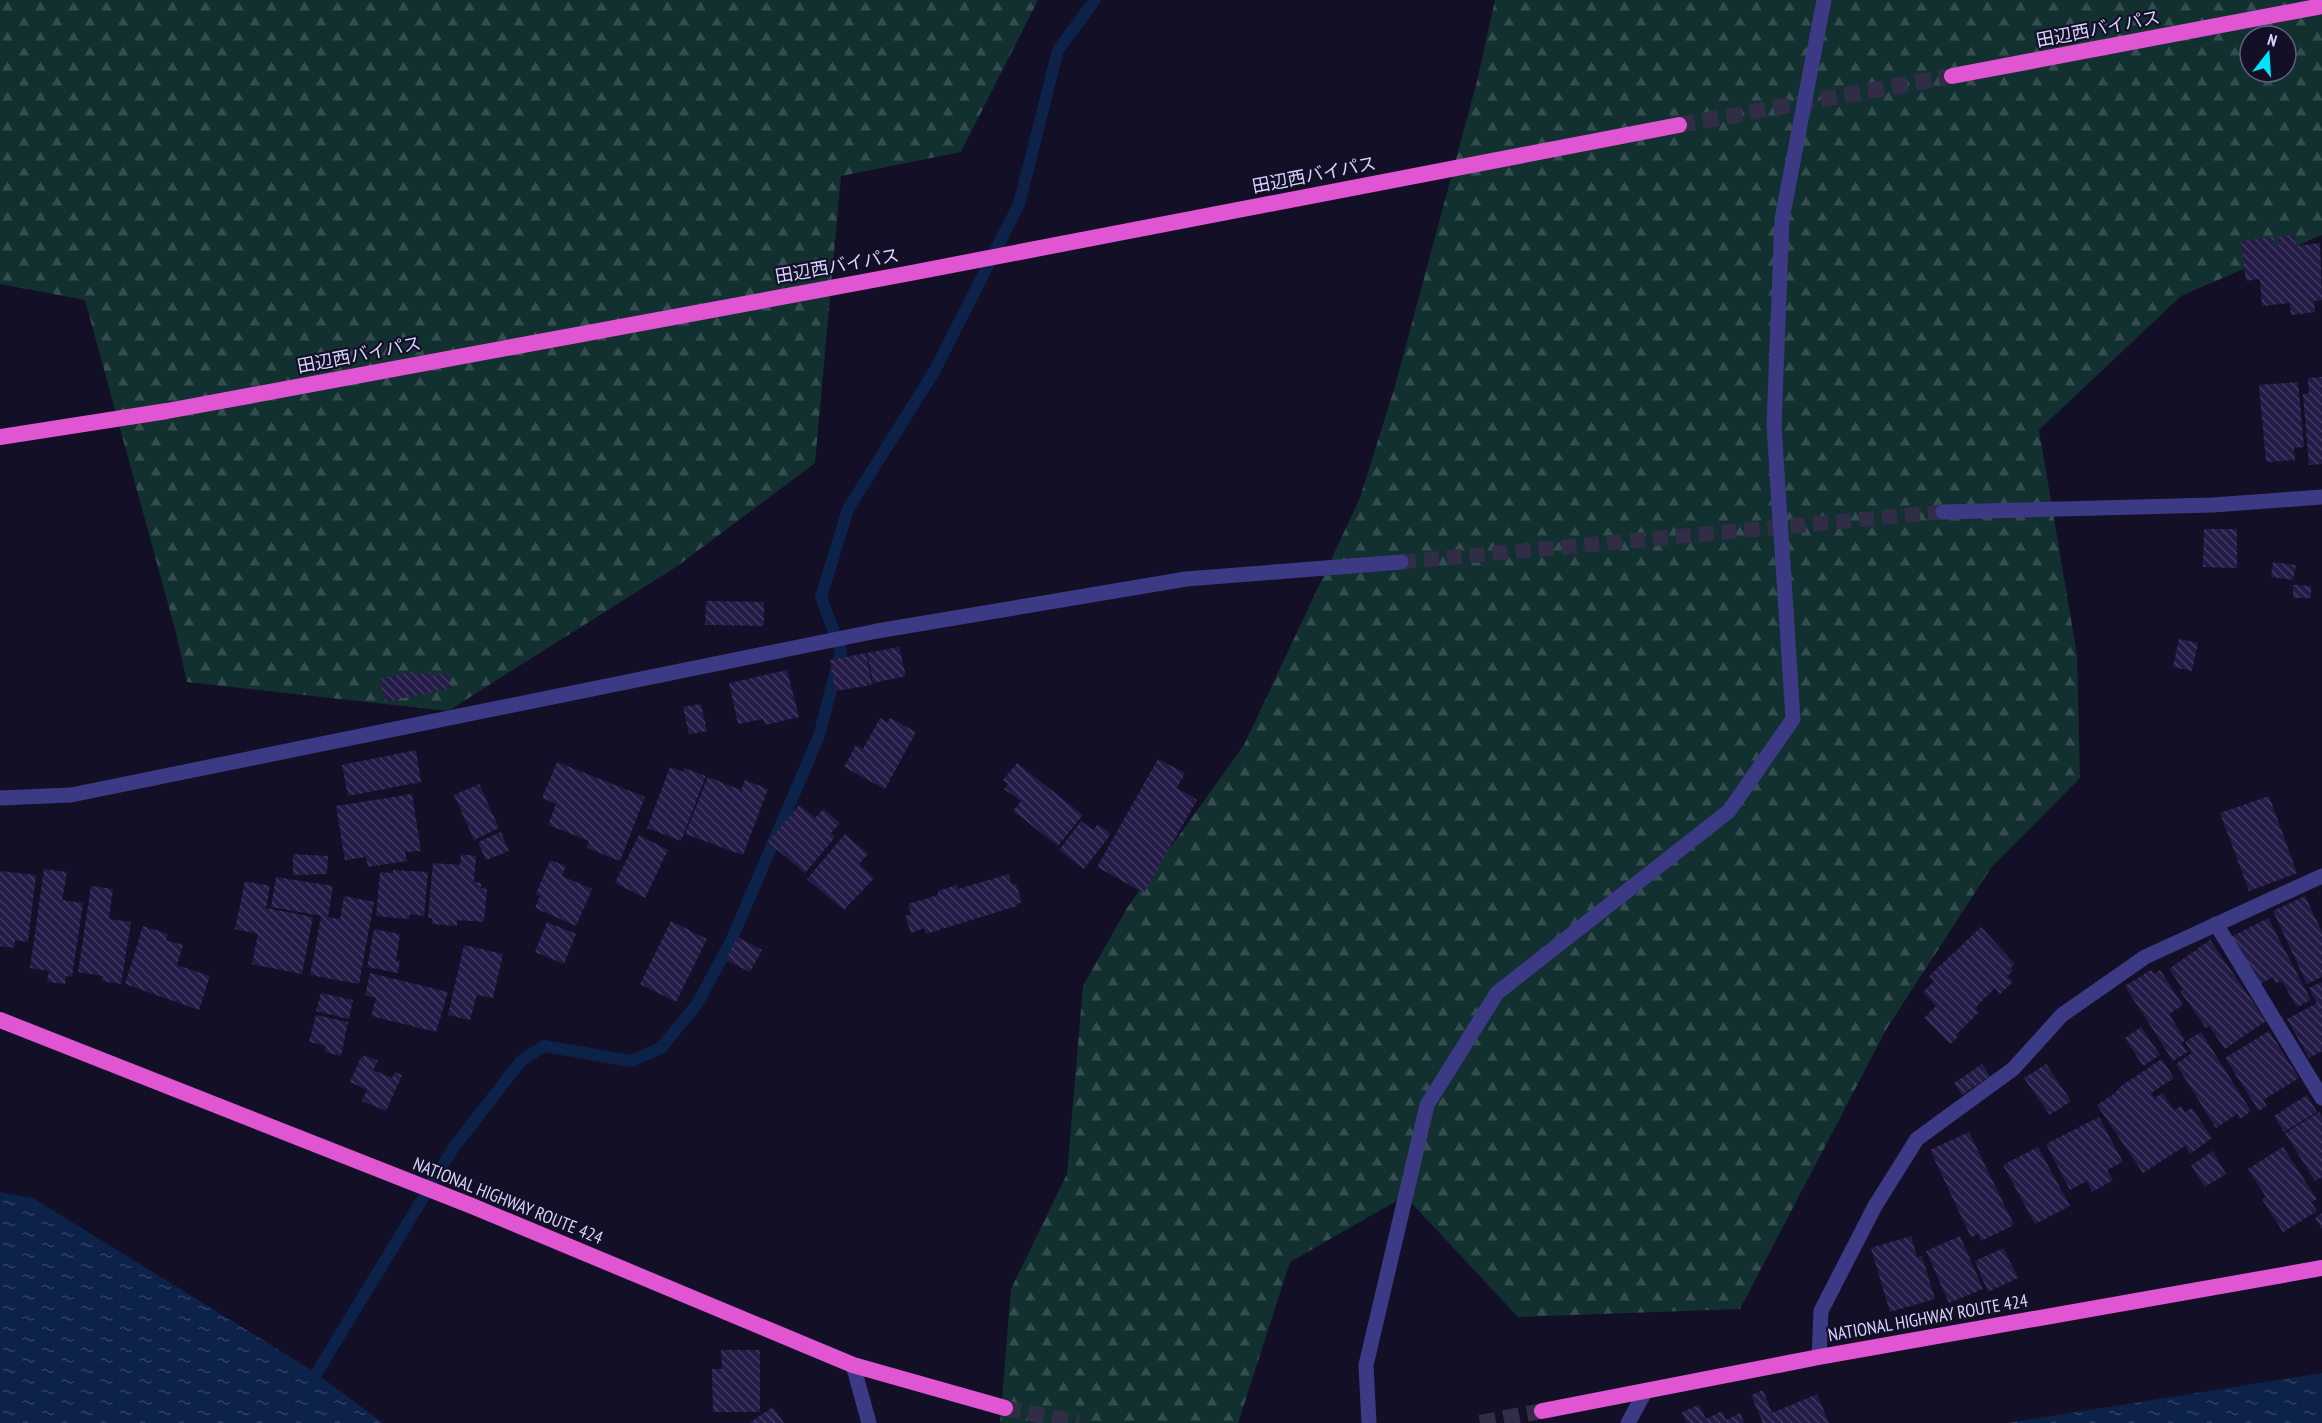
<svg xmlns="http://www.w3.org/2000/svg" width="2322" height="1423" font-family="'PT Sans Narrow','Noto Sans JP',sans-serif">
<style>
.forest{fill:url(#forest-firs);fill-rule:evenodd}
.water{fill:url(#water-ripples)}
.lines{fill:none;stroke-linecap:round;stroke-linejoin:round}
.stream{stroke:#0c2248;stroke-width:12}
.building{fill:url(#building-back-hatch)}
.minor-tunnel{stroke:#312d47;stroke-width:15;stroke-dasharray:15 8;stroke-linecap:butt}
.trunk-tunnel{stroke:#312d47;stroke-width:16;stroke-dasharray:16 8;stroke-linecap:butt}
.minor{stroke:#3d3a85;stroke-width:15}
.trunk{stroke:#e055d1;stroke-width:16}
.labels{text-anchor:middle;stroke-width:4.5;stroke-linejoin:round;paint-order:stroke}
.street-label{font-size:18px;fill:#d9d4ff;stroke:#130f26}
</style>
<defs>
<pattern id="forest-firs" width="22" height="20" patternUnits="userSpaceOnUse" patternTransform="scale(1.5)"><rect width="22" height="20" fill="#12302f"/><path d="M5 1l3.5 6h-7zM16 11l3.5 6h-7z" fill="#344d4e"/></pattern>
<pattern id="water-ripples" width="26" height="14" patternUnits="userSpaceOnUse" patternTransform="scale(1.5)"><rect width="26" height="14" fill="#0c2248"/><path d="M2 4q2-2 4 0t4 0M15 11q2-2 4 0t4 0" fill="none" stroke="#2f4163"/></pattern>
<pattern id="building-back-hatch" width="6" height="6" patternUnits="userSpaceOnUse" patternTransform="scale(1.5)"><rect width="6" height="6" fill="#241b47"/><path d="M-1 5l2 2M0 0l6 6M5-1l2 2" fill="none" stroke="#433b63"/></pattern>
</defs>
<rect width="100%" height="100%" fill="#130f26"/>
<!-- forest -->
<g class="forest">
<path d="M0,0h1038l-77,152 -120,24 -26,287 -139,104 -228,144 -261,-29 -11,-49 -91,-333 -85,-16z"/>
<path d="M1495,0h827v235l-141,61 -142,134 38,225 3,123 -89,90 -104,160 -147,281 -222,8 -113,-121 -115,66 -52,161h-238l11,-134 56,-115 16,-188 44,-78 117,-163 116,-247 35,-112 82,-305zM2250,36h36v36h-36z"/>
</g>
<!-- water -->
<g class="water">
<path d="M0,1192l33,6 280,173 70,52h-383z"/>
<path d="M2322,1373v50h-315z"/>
</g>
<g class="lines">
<!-- stream -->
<path class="stream" d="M316,1374l138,-227 67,-86 23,-15 87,15 30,-13 36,-44 34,-63 88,-205 22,-85 -20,-54 27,-88 87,-139 84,-166 39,-154 37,-50"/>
</g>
<!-- building -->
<g class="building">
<path d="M2295,235l1,11 24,-3 2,57 -8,1 1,11 -24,3 -1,-12 -28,3 -2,-27 -14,2 -5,-40 33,-4 1,10 4,-1 -1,-9z"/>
<path d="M2322,377v87l-13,1 -6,-71 6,-1 -1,-15z"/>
<path d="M2298,382l6,65 -10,1 1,12 -29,2 -7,-77z"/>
<path d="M2204,529h33v39l-34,-1z"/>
<path d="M2273,562l23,3 -3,15 -22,-3z"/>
<path d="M2293,585l18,1v12h-18z"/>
<path d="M706,601l58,1v24l-59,-1z"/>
<path d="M2179,639l19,4 -6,28 -19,-4z"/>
<path d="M899,647l7,29 -33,7 -6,-30z"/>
<path d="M866,653l6,32 -37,6 -5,-31z"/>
<path d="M787,670l12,47 -34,8 -2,-6 -25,5 -9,-41z"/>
<path d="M415,671l1,4 14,-3 1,4 17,-3 3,15 -66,14 -5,-23z"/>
<path d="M701,704l6,27 -18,3 -6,-27z"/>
<path d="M880,718l7,5 3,-5 26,14 -31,57 -41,-22 12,-22 7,4z"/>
<path d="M416,750l5,32 -73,14 -6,-31z"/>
<path d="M1158,759l27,14 -8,15 20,12 -53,93 -47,-26z"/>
<path d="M557,762l88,35 -25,64 -33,-13 2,-7 -41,-16 8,-21 -14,-6z"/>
<path d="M1017,763l66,52 -25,31 -45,-35 8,-10 -17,-12 4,-5 -5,-4z"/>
<path d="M670,767l13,5 1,-4 22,8 -25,65 -34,-13z"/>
<path d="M708,777l33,13 4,-10 23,9 -25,66 -58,-21z"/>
<path d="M479,784l20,44 -25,12 -20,-45z"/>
<path d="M412,794l9,57 -16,1 2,9 -39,6 -2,-10 -21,3 -9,-54z"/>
<path d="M2269,796l28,77 -48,18 -29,-78z"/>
<path d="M799,805l16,13 8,-9 17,14 -9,10 4,4 -30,36 -37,-31z"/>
<path d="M1081,821l12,9 5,-6 13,10 -27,35 -25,-19z"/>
<path d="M501,832l8,19 -23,9 -8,-18z"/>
<path d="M845,834l23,20 -9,10 15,14 -30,32 -37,-31z"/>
<path d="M639,835l29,15 -23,48 -30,-15z"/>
<path d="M293,854l35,2 -1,18 -34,1z"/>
<path d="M461,854l15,2 -2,26 7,1v5l6,1 -3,33 -27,-2v6l-25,-2v-6h-4l5,-55 27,2z"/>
<path d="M550,860l16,6 -4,10 30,13 -16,37 -41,-18 5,-12 -4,-2z"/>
<path d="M44,869l23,3 -5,28 21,3 -11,74 -6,-1 -1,8 -18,-2 2,-11 -19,-3z"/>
<path d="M393,870l35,2 -4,44 -14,-2 -1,5 -33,-3 4,-44 12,1z"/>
<path d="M0,871l36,4 -8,67 -13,-2 -1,8 -14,-2z"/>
<path d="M1009,874l3,11 4,-1 6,18 -5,2v2l-91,28 -2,-6 -13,5 -6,-17 6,-2 -3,-10 30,-9v-4l19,-6 1,4z"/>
<path d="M276,877l57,9 -5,31 -57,-10z"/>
<path d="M245,881l25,5 -4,22 47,9 -11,57 -50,-10 6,-30 -23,-5z"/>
<path d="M91,886l22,3 -4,30 22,3 -10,62 -19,-3 1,-5 -25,-4z"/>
<path d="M344,896l30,6 -15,82 -49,-9 11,-59 19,3z"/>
<path d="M2305,896l17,36v45l-15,7 -34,-73z"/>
<path d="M2268,918l43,82 -14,7 -15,-26 -6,2 -3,-6 -16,9 -26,-49z"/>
<path d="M671,921l36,18 -31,63 -36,-18z"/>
<path d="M547,922l29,12 -12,30 -29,-12z"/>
<path d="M143,926l25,8 -2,6 17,5 -6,20 33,11 -11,34 -74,-26z"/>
<path d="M1981,927l34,37 -5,4 3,3 -6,5 6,6 -13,12 -5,-6 -20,20 4,4 -23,23 2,2 -8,7 -26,-26 12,-12 -13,-14 11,-11 -5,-5z"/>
<path d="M374,929l26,5 -4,27h4l-2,12 -31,-6z"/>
<path d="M737,937l25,13 -12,22 -24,-12z"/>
<path d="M2210,940l56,81 -41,28 -16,-23 -3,2 -26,-37 3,-2 -14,-20z"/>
<path d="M464,945l39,9 -10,44 -16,-3 -7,25 -22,-5z"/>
<path d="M2151,970l3,4 6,-4 23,35 -14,9 16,26 -4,3 6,9 -14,9 -48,-75z"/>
<path d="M370,973l78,19 -12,40 -65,-16 5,-18 -11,-3z"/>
<path d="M2322,982v69l-13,7 -22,-39 30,-16 -8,-15z"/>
<path d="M321,993l32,7 -4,19 -33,-8z"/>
<path d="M316,1015l32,7 -7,34 -17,-4 2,-6 -17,-4z"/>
<path d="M2141,1027l19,28 -17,11 -18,-28z"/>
<path d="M2269,1031l30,47 -36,22 4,6 -8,5 -34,-53z"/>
<path d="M2201,1032l50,79 -11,8 -3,-5 -21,14 -40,-64 16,-11 -7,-11z"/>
<path d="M364,1055l14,6 -5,9 19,8 3,-6 7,3 -16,36 -24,-10 5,-11 -17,-8 11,-25 2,1z"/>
<path d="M2162,1059l12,19 -23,15 4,5 7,-5 12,17 7,-4 4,6 7,-4 20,30 -22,16 -5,-8 -42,27 -46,-68 18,-12 6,-7z"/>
<path d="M1982,1064l8,12 -28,19 -8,-12z"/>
<path d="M2046,1064l25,37 -21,14 -26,-37z"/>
<path d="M2307,1095l10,17 -33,20 -10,-16z"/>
<path d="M2319,1112l3,6v59l-7,4 -30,-48z"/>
<path d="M2099,1117l24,45 -16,8 6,10 -21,12 -5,-11 -17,9 -24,-46z"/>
<path d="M1969,1132l45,93 -33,16 -3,-7 -7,3 -41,-87z"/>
<path d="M2038,1147l32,59 -35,18 -32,-59z"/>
<path d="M2283,1147l34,52 -6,3 6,9 -34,21 -21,-33 4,-2 -18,-28z"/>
<path d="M2213,1151l13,23 -21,13 -14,-22z"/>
<path d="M2322,1213v16l-7,-11z"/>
<path d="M1911,1236l6,21 5,-1 13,43 -45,13 -19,-64z"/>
<path d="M1960,1236l23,53 -34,14 -23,-52z"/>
<path d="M2003,1248l15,30 -30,14 -13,-31z"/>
<path d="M721,1350h39v62h-47l-1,-43h10z"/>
<path d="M1763,1390l9,23 45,-19 12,29h-66l-12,-28z"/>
<path d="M1699,1405l7,14 16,-8 4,9 14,-7 4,10h-57l-5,-11z"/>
<path d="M773,1407l11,16h-35z"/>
</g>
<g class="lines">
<!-- minor-tunnel -->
<path class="minor-tunnel" d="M1401,562l542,-50"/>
<!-- trunk-tunnel -->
<g class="trunk-tunnel">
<path d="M1679,125l273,-49"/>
<path d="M1005,1408l74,15"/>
<path d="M1480,1423l62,-12"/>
</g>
<!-- minor -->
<g class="minor">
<path d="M1943,512l270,-7 109,-8"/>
<path d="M0,798l71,-3 806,-164 309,-52 215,-17"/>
<path d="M2216,924l106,174"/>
<path d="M1819,1357l2,-46 54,-105 42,-67 96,-70 49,-54 83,-58 177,-81"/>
<path d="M853,1365l16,58"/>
<path d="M1369,1423l-3,-58 61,-260 70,-112 232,-182 64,-92 -19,-293 8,-207 42,-219"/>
<path d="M1628,1423l17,-31"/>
</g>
<!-- trunk -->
<g class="trunk">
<path d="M1952,76l370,-70"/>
<path d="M0,437l167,-26 744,-138 768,-148"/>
<path d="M0,1020l472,186 381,159 152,43"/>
<path d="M1542,1411l277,-54 503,-89"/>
</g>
</g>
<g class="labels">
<!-- street labels -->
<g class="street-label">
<text transform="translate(2098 29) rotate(-11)" y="6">田辺西バイパス</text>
<text transform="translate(1314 175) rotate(-11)" y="6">田辺西バイパス</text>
<text transform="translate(837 266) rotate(-10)" y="6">田辺西バイパス</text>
<text transform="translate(359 355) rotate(-11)" y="6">田辺西バイパス</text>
<text transform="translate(508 1201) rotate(22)" y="6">NATIONAL HIGHWAY ROUTE 424</text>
<text transform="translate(1928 1318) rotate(-10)" y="6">NATIONAL HIGHWAY ROUTE 424</text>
</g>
</g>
<!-- north arrow -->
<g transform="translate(2268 54) rotate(17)"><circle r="28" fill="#130f26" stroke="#625e7d" stroke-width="1.5"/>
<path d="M0-4.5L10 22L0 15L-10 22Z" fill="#00e5ff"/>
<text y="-9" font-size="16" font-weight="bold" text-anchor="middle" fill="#d9d4ff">N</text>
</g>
</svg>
